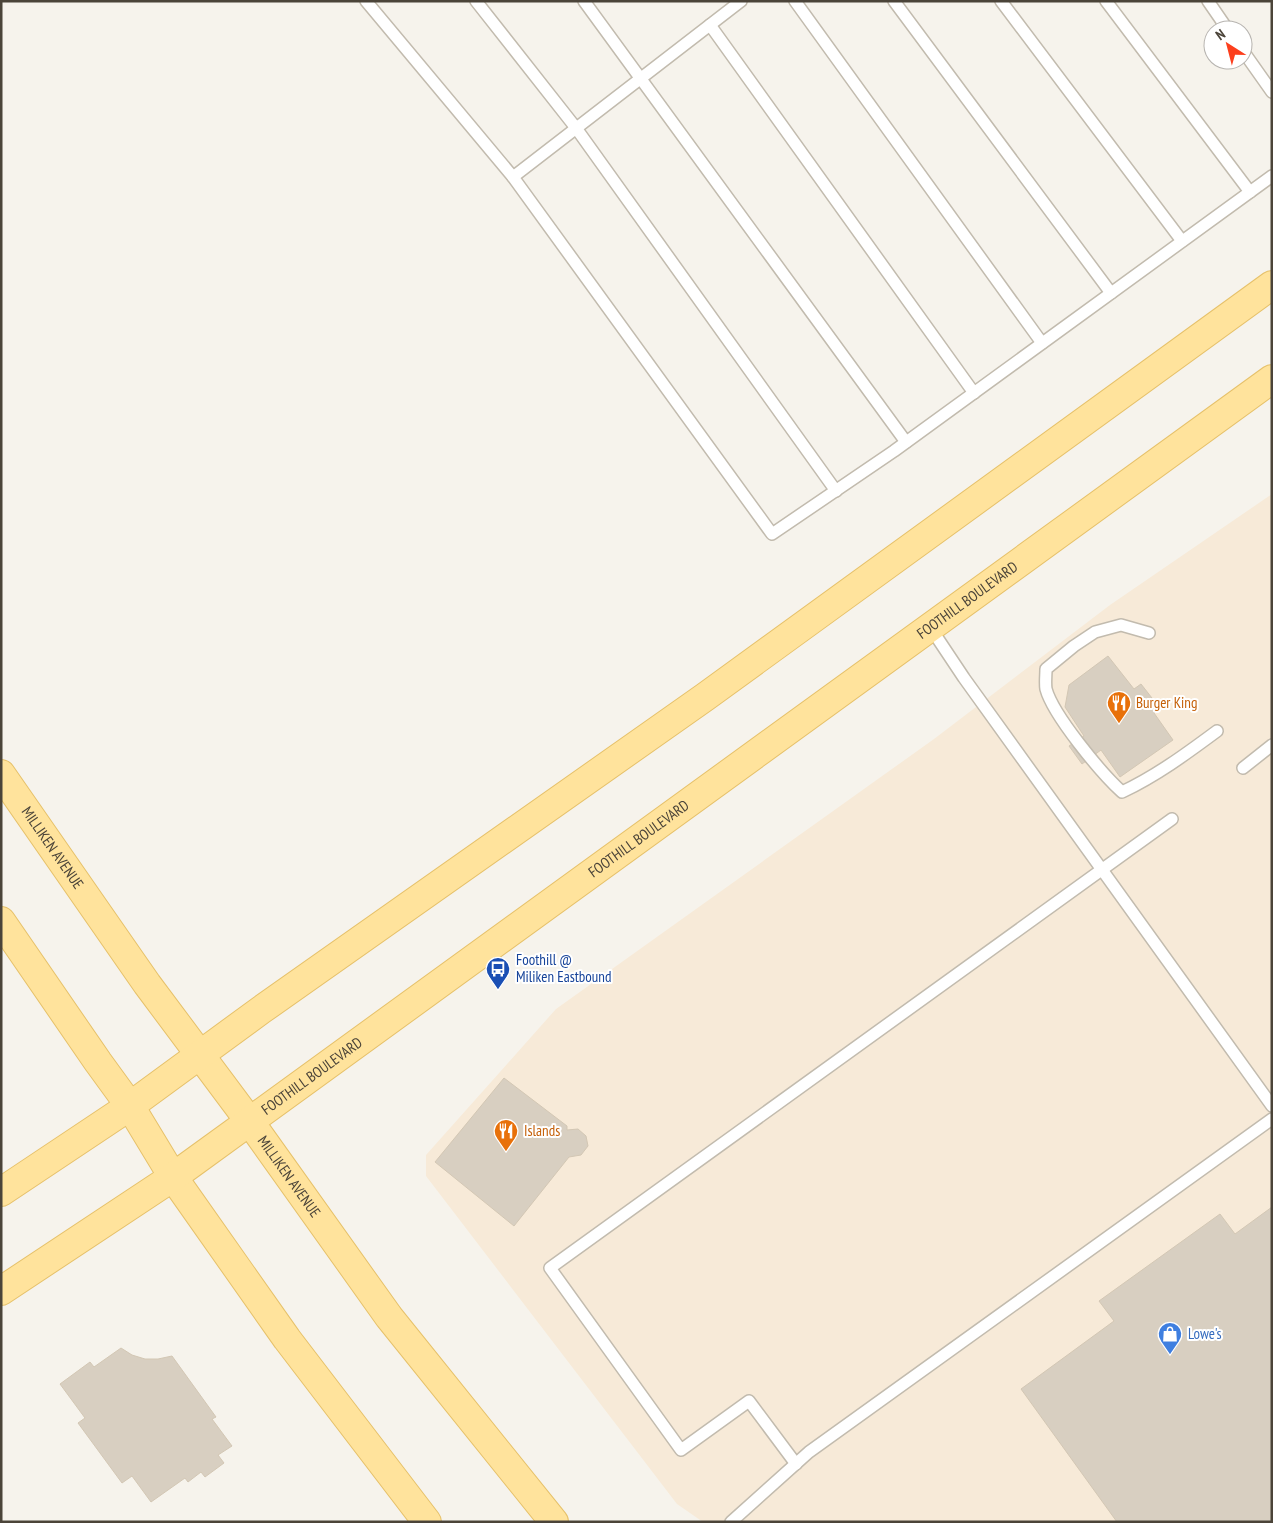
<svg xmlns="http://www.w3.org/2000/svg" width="1273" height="1523" font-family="'PT Sans Narrow',sans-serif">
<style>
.commercial{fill:#f7ead8}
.building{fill:#d8cfc1;stroke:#d3c7b4}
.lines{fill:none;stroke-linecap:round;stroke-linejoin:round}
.service-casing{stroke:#c2bbae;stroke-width:14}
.primary-casing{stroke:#e6c16a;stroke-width:30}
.service{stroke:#fff;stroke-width:11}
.primary{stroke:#ffe39c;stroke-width:28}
.labels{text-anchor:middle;stroke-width:4;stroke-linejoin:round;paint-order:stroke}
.street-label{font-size:15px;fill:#4b4439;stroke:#fff}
.food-label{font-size:15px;fill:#c56008;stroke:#fff;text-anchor:start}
.transit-label{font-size:15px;fill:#164399;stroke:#fff;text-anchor:start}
.shop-label{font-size:15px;fill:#366cbe;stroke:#fff;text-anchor:start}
</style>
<rect width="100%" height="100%" fill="#f6f3ec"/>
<!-- commercial -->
<path class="commercial" d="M1272,494v1028h-569l-26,-18 -251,-328v-21l130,-146 378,-270 176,-134z"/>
<!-- building -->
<g class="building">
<path d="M1108,656l26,33 7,-5 18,23 -5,6 19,27 -53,37 -19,-27 -19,14 -13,-18 15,-10 -19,-29 4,-22z"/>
<path d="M504,1078l63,48v4l11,-1 8,7 2,10 -7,9 -12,2 -55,69 -79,-64z"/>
<path d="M1272,1207v315h-155l-96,-133 93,-68 -15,-20 121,-87 15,20z"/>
<path d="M121,1348l11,7 13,4h13l14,-3 44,61 -4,2 20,27 -14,9 6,8 -19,14 -4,-5 -13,10 -3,-4 -34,24 -19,-26 -10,7 -44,-60 7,-5 -25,-34 30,-22 4,5z"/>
</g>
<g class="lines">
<!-- service casing -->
<g class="service-casing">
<g id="service">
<path d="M366,1l147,176"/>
<path d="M476,1l100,127 260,363"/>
<path d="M584,1l322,441"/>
<path d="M741,1l-228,176 259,357 122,-83 378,-275"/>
<path d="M795,1l247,342"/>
<path d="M894,1l217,292"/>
<path d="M1001,1l181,240"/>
<path d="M1106,1l144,191"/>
<path d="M1208,1l20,29"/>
<path d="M710,25l264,368"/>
<path d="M1243,51l29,41"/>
<path d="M930,627l34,51 308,428"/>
<path d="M1149,633l-28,-8 -26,7 -21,14 -28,23c0,6 -1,14 0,20 7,26 55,84 76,103 34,-16 64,-38 95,-61"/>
<path d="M1243,768l29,-23"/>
<path d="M796,1464l-47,-63 -68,49 -131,-182 622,-449"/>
<path d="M731,1522l78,-70 463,-333"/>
</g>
</g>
<!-- primary casing -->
<g class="primary-casing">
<g id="primary">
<path id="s1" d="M1,774l146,210 103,138 139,195 165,205"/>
<path d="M1,921l97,141 32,44 43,71 114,162 140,183"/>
<path d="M1,1192l129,-86 131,-96 444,-313 567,-412"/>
<path id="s2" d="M1,1291l172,-114 1099,-798"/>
</g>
</g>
<!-- service -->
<use href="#service" class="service"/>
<!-- primary -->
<use href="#primary" class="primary"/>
</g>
<!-- icons -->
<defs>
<g id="restaurant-pin" transform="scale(1.25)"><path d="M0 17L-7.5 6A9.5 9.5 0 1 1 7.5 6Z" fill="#e8710a" stroke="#fff"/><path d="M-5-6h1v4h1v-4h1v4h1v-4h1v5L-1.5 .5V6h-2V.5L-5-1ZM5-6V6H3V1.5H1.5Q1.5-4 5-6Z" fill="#fff"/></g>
<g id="bus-pin" transform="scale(1.25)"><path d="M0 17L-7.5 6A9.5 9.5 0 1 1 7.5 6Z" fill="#1a4fb4" stroke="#fff"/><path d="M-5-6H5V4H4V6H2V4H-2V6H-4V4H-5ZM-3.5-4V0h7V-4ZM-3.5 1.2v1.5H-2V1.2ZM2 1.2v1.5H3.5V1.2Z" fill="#fff"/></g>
<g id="shop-pin" transform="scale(1.25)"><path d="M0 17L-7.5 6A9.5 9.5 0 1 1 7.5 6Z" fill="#3f7fe0" stroke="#fff"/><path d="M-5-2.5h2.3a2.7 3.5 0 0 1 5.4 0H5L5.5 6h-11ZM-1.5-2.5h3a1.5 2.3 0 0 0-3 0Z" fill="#fff"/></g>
</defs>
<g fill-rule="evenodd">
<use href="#restaurant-pin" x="1119" y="703"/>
<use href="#bus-pin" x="498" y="969"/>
<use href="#restaurant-pin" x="506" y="1131"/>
<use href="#shop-pin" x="1170" y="1334"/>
</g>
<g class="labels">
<!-- street labels -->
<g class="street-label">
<text dy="5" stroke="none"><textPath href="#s2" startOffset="1188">FOOTHILL BOULEVARD</textPath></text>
<text dy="5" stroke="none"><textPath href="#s2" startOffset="782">FOOTHILL BOULEVARD</textPath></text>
<text dy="5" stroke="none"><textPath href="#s1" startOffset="90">MILLIKEN AVENUE</textPath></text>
<text dy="5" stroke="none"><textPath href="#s2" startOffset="378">FOOTHILL BOULEVARD</textPath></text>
<text dy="5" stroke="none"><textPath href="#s1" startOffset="495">MILLIKEN AVENUE</textPath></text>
</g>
<!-- food labels -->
<g class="food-label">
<text x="1136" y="708">Burger King</text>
<text x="524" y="1136">Islands</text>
</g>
<!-- transit labels -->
<g class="transit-label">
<text x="516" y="965">Foothill @<tspan x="516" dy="17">Miliken Eastbound</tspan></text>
</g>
<!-- shop labels -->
<g class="shop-label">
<text x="1188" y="1339">Lowe's</text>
</g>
</g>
<!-- border -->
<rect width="1273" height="1523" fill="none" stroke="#4b4439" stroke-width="5"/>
<!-- north arrow -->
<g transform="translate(1228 45) rotate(324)"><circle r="24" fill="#ffffff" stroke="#b7b4b0"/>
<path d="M0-4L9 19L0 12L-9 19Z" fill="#fc3f1d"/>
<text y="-8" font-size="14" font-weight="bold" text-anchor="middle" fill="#4b4439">N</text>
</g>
</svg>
